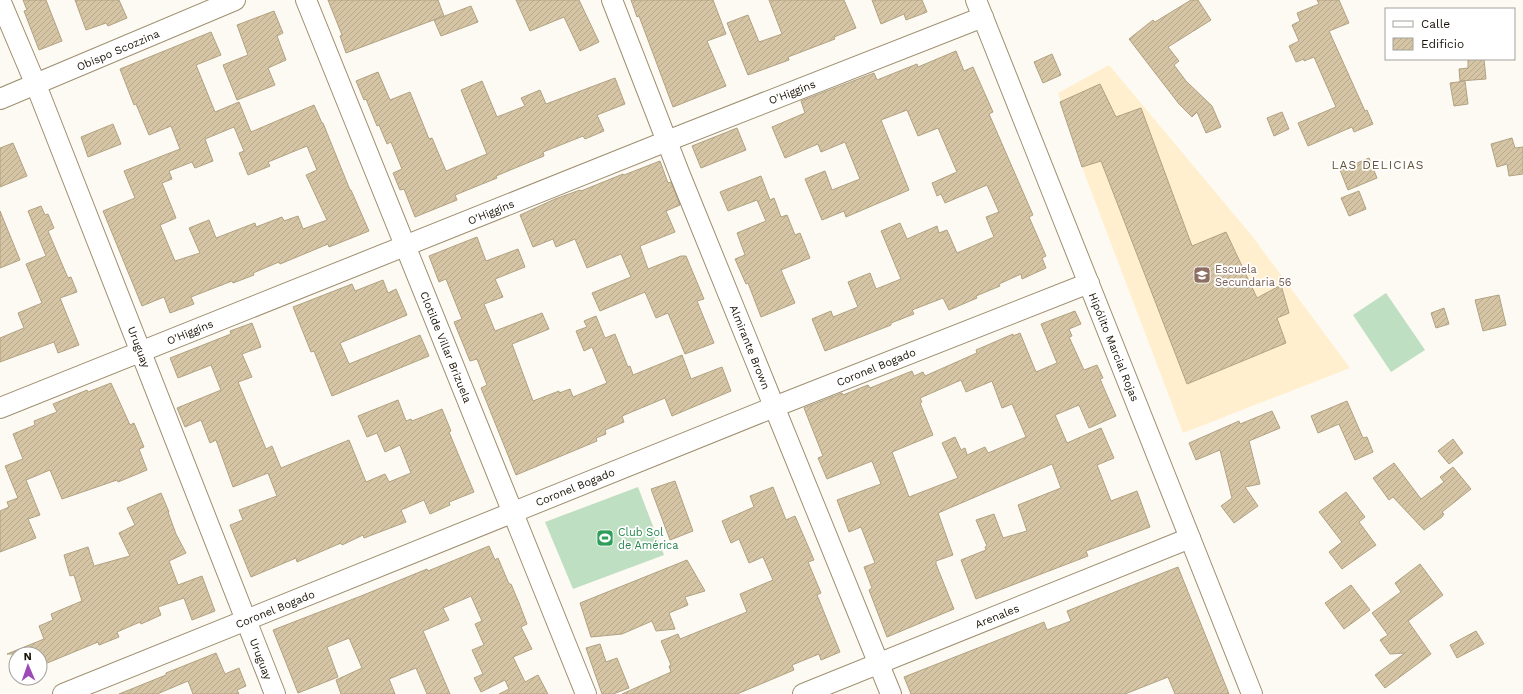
<svg xmlns="http://www.w3.org/2000/svg" width="1523" height="694" font-family="'Work Sans',sans-serif">
<style>
.built{fill:#ffefce}
.garden{fill:#bfdfc2}
.building{fill:url(#building-hatch);stroke:#b1a282;fill-rule:evenodd}
.lines{fill:none;stroke-linecap:round;stroke-linejoin:round}
.minor-casing{stroke:#9f8f70;stroke-width:22}
.minor{stroke:#fff;stroke-width:20}
.labels{text-anchor:middle;stroke-width:3.5;stroke-linejoin:round;paint-order:stroke}
.street-label{font-size:11px;fill:#1a1408;stroke:#fff}
.education-label{font-size:11px;fill:#785e54;stroke:#fff;text-anchor:start}
.leisure-label{font-size:11px;fill:#27864d;stroke:#fff;text-anchor:start}
.neighbourhood-label{font-size:12px;letter-spacing:1px;fill:#635437;stroke:#fff}
</style>
<defs>
<pattern id="building-hatch" width="6" height="6" patternUnits="userSpaceOnUse"><rect width="6" height="6" fill="#d5c5a4"/><path d="M-1 1l2-2M0 6l6-6M5 7l2-2" fill="none" stroke="#b6a88c"/></pattern>
</defs>
<rect width="100%" height="100%" fill="#fdfaf3"/>
<!-- built -->
<path class="built" d="M1109,65l143,171 98,132 -167,65 -101,-266 -24,-74z"/>
<!-- garden -->
<g class="garden">
<path d="M1386,293l39,57 -34,22 -38,-57z"/>
<path d="M638,487l26,68 -91,34 -28,-67z"/>
</g>
<!-- building -->
<g class="building">
<path d="M23,0h23l16,41 -23,9 -15,-39 3,-1z"/>
<path d="M75,0h44l8,18 -19,8 -2,-3 -20,7z"/>
<path d="M328,0h110l6,16 -98,37 -6,-17 2,-1z"/>
<path d="M516,0h63l20,42 -19,9 -16,-34 -34,14z"/>
<path d="M631,0h82l13,34 -19,7 19,45 -53,21 -34,-91 -2,1z"/>
<path d="M769,0h75l12,28 -22,9 1,2 -47,18 1,3 -41,15 -21,-52 21,-8 11,27 23,-8z"/>
<path d="M872,0h50l5,12 -21,8 -2,-6 -23,10z"/>
<path d="M1191,0h7l13,20 -43,27 11,14 -5,4 12,16 26,25 9,21 -15,6 -9,-21 -5,5 -13,-13 -50,-65 24,-19 2,2z"/>
<path d="M1317,0h22l10,23 -20,8 36,80 2,-1 6,14 -19,8 -2,-5 -44,19 -10,-23 38,-16 -22,-50 -10,4v-2l-8,3 -7,-16 10,-5 -7,-16 8,-4 -3,-8 22,-9z"/>
<path d="M471,6l7,16 -37,14 -7,-16z"/>
<path d="M274,11l9,22 -6,3 9,24 -18,8 7,17 -38,15 -14,-35 25,-10 -11,-30z"/>
<path d="M211,32l10,23 -25,10 19,47 24,-10 12,30 63,-27 8,18h1l27,67h1l18,41 -40,16 -1,-3 -48,20 -1,-2 -26,11 1,2 -21,8 -1,-2 -41,16 3,7 -24,9 -6,-16 -22,9 -39,-95 32,-13 -11,-27 56,-22 -9,-23 -22,9 -13,-31 -2,1 -14,-36zM234,127l10,24 -5,2 9,22 22,-9 -2,-4 39,-16 10,24 -11,5 21,45 -24,9 -5,-13 -14,5 -2,-4 -26,10 -1,-4 -39,15 -7,-18 -20,8 11,25 -25,8 -15,-36 16,-7 -14,-35 10,-4 -3,-8 23,-9 3,6 18,-7 -8,-22z"/>
<path d="M956,51l8,20 9,-4 20,45 -4,2 44,101 -4,2 17,39 -4,2 4,10 -24,11 -1,-5 -22,10 1,2 -24,10 1,2 -28,12 -6,-12 -31,12 2,4 -23,9v2l-66,26 -13,-32 19,-8 2,6 25,-10 -10,-25 22,-9 6,16 25,-10 -20,-48 19,-8 7,16 30,-13 2,7 8,-3 10,23 37,-16 -8,-20 13,-5 -12,-27 -42,18 -4,-9 -4,2 -5,-13 25,-11 -19,-44 -20,8 -11,-26 -26,10 28,70 -63,27 -2,-6 -22,9 -17,-41 20,-8 7,19 28,-11 -15,-37 -24,10 -3,-8 -33,14 -13,-31 33,-14 -4,-12 73,-28 3,7 40,-16 1,3z"/>
<path d="M1052,54l9,21 -18,8 -9,-21z"/>
<path d="M1468,59h16l2,20 -26,2 -1,-12 9,-1z"/>
<path d="M378,72l12,28 20,-8 19,47 3,-1 14,33 41,-17 -26,-64 21,-9 15,36 28,-11 -4,-8 19,-8 6,14 69,-26 10,26 -28,11 7,16 -19,8 -2,-3 -40,16 1,4 -48,20 1,2 -42,17 2,5 -42,17 -11,-28 -4,1 -7,-17 9,-4 -11,-27 -4,2 -8,-19 -2,1 -11,-27 -2,1 -8,-19z"/>
<path d="M1465,81l3,23 -14,2 -4,-23z"/>
<path d="M1100,84l16,33 25,-9 51,138 34,-14 31,66 24,-13 8,28 -12,5 9,25 -99,41 -86,-223 -19,6 -22,-65z"/>
<path d="M1282,112l7,17 -15,7 -7,-18z"/>
<path d="M113,124l8,20 -33,13 -7,-20z"/>
<path d="M737,128l9,22 -45,18 -9,-22z"/>
<path d="M1512,138l3,10 8,-1v27l-14,2 -2,-12 -10,3 -6,-23z"/>
<path d="M13,143l14,33 -27,11v-39z"/>
<path d="M1369,158l8,20 -29,12 -8,-20z"/>
<path d="M660,161l8,22 3,-1 9,23 -14,6 9,21 -35,14 8,23 33,-13h5l18,43 -7,2 17,42 -29,11 -17,-41 -12,5 -11,-26 -45,19 -8,-18 39,-16 -10,-23 -34,14 -12,-29 -19,8 -3,-8 -20,8 -13,-32 35,-16 25,-9 1,1 42,-17 1,1z"/>
<path d="M761,176l9,24 4,-2 7,19 6,-2 8,20 5,-2 10,25 -29,12 14,33 -34,14 -13,-34 -2,1 -11,-25 10,-4 -8,-22 29,-12 -9,-21 -29,11 -8,-19z"/>
<path d="M1359,191l7,18 -17,7 -8,-18z"/>
<path d="M41,206l4,9 3,-1 6,14 -6,3 20,47 3,-1 6,15 -17,6 19,47 -21,8 -4,-11 -54,20v-24l24,-10 -6,-15 24,-10 -16,-39 20,-8 -18,-45z"/>
<path d="M0,211l20,49 -20,8z"/>
<path d="M477,237l9,24 32,-12 7,18 -30,12 8,18 -19,7 11,27 47,-18 7,16 -37,15 21,57 26,-10v2l11,-4 3,8 34,-14 -15,-36 -8,4 -8,-20 11,-4 -3,-6 12,-5 9,22 10,-4 13,33 2,-1 3,9 49,-20 9,24 31,-12 9,24 -59,25 -7,-18 -43,18 2,6 -19,8 1,4 -10,4 1,3 -81,34 -35,-87 6,-3 -10,-26 -7,2 -16,-39 8,-3 -16,-40 -7,3 -10,-26z"/>
<path d="M383,280l5,13 8,-4 11,26 -67,28 9,21 71,-29 9,21 -97,40 -18,-45 -3,1 -18,-45 59,-23 3,7z"/>
<path d="M1499,295l7,30 -23,6 -8,-31z"/>
<path d="M1444,308l5,16 -13,4 -5,-15z"/>
<path d="M1075,311l6,13 -12,5 3,7 -3,1 15,33 13,-5 6,13 -3,1 16,37 -27,12 -10,-23 -24,10 12,28 34,-15 13,30 -17,7 14,36 26,-10 13,36 -64,24 2,5 -112,43 -15,-39 25,-10 -1,-3 2,-1 -11,-26 18,-6 9,24 24,-7 -9,-26 43,-17 -9,-24 -114,49 15,42 -17,6v3l18,45 -67,28 -18,-47 3,-2 -8,-21 11,-4 -14,-36 -12,5 -12,-32 44,-16 -9,-23 -45,18 -9,-21 5,-2 -19,-48 38,-15 1,2 25,-10 2,3 42,-17 2,5 9,-4 2,4 52,-23 -1,-3 37,-16v2l7,-3 16,39 21,-9 -16,-39zM961,380l5,12 26,-11 10,27 10,-4 14,33 -38,16 -3,-6 -18,8 -2,-7 -4,2 -6,-13 -13,6 16,35 -49,19 -17,-45 41,-17 -13,-32 2,-1 -2,-4z"/>
<path d="M252,323l9,24 -19,7 10,23 -14,5 28,67 6,-3 9,22 68,-28 17,42 19,-8 4,8 22,-9 -11,-28 -15,7 -8,-19 -10,4 -9,-21 40,-16 8,21 5,-2 1,2 30,-12 9,22 -2,1 25,60 -25,10 1,3 -20,9 -6,-14 -23,10 5,12 -42,16 -1,-3 -21,10 -1,-2 -44,19 -1,-4 -45,19 -21,-52 13,-5 -4,-10 38,-14 -9,-23 -35,14 -17,-47 -6,3 -9,-23 -16,7 -8,-19 44,-18 -10,-25 -33,13 -8,-20 61,-24 -1,-3z"/>
<path d="M111,383l19,42 4,-2 10,24 -5,2 8,21 -29,12 -1,-2 -55,19 -12,-29 -24,10 14,35 -12,4 8,19 -36,14v-41l9,-4 -2,-5 11,-4 -13,-32 18,-7 -10,-25 22,-9 -1,-4 23,-9 -4,-8 34,-14 1,2z"/>
<path d="M1347,401l16,37 4,-1 6,15 -18,8 -16,-36 -21,9 -7,-17z"/>
<path d="M1272,411l8,17 -31,13 11,43 -15,3 13,19 -24,17 -13,-17 11,-8 -12,-48 -24,10 -7,-17 50,-22 1,3z"/>
<path d="M1453,439l10,14 -14,11 -11,-13z"/>
<path d="M1394,463l27,36 23,-17 -4,-5 13,-10 18,22 -29,23 2,2 -2,3 -18,13 -31,-33 -4,3 -16,-22z"/>
<path d="M675,481l18,50 -23,9 -19,-51z"/>
<path d="M773,487l13,33 9,-4 19,44 -6,2 13,31 -4,2 23,57 -19,8 -2,-6 -27,11 2,5 -57,24h-115l49,-22 -2,-6 2,-1 -10,-24 17,-7 2,5 67,-27 -7,-18 33,-14 -10,-23 -14,6 -10,-24 -8,4 -9,-22 32,-14 -4,-11z"/>
<path d="M1346,492l19,25 -6,5 17,23 -34,24 -13,-17 13,-10 -23,-30z"/>
<path d="M161,493l8,19h-1l8,22 10,19 -17,8 9,24 24,-9 13,35 -23,9 -8,-22 -26,9 3,8 -20,9 -1,-2 -23,10 2,5 -20,8 -1,-3 -58,24v-12h-33l37,-15 -5,-13 14,-6 -2,-6 31,-13 -8,-26 -4,1 -6,-21 24,-8 6,19 36,-10 -11,-23 16,-8 -8,-17z"/>
<path d="M489,546l6,14 3,-2 11,26h2l8,19 8,21 -6,3 11,22 -19,8 12,25 13,-7 10,19h-49l10,-5 -4,-9 -24,12 -7,-14 9,-4 -11,-24 12,-5 -9,-21 7,-3 -11,-25 -28,12 6,12 -26,11 27,63h-23l-11,-26 -27,11 6,15h-54l-5,-14 26,-12 -13,-30 -22,9 11,30 -40,16 -25,-63 88,-34 66,-27 1,2z"/>
<path d="M687,560l18,31 -20,6 3,8 -19,8 6,16 -19,2 -4,-10 -30,13 -31,3 -11,-34z"/>
<path d="M1420,564l23,31 -35,26 23,33 -46,34 -10,-13 30,-22 -15,1 -10,-14 8,-5 -16,-22 29,-21 -6,-9z"/>
<path d="M1178,567l51,127h-54l-7,-17 -43,17h-214l-7,-17 140,-55 3,8 24,-9 -4,-10z"/>
<path d="M1351,585l19,25 -26,19 -19,-26z"/>
<path d="M1476,631l8,13 -27,14 -7,-13z"/>
<path d="M600,644l6,18 11,-4 12,30 -16,6h-11l-16,-46z"/>
<path d="M216,653l9,21 14,-6 7,18 -9,4 2,4h-46l-5,-13 -31,13h-38l47,-19v-2z"/>
</g>
<g class="lines">
<!-- minor casing -->
<g class="minor-casing">
<g id="minor">
<path d="M0,0l36,85 239,609"/>
<path d="M306,0l280,694"/>
<path d="M612,0l68,175 211,519"/>
<path d="M976,0l276,694"/>
<path d="M0,99l235,-99"/>
<path d="M0,408l667,-267 316,-124"/>
<path d="M63,694l711,-287 315,-124"/>
<path d="M803,694l387,-156"/>
</g>
</g>
<!-- minor -->
<use href="#minor" class="minor"/>
</g>
<!-- icons -->
<defs>
<g id="school-square" transform="scale(0.9)"><rect x="-9" y="-9" width="18" height="18" rx="4" fill="#8d6e63" stroke="#fff"/><path d="M0-5L7-2L0 1L-7-2ZM-4 1L0 2.5L4 1V4Q0 6-4 4Z" fill="#fff"/></g>
<g id="stadium-square" transform="scale(0.9)"><rect x="-9" y="-9" width="18" height="18" rx="4" fill="#2e9e5b" stroke="#fff"/><path d="M0-5a6.5 5 0 1 0 0 10a6.5 5 0 1 0 0-10ZM-3.5-1.8h7v3.6h-7Z" fill="#fff"/></g>
</defs>
<g fill-rule="evenodd">
<use href="#school-square" x="1202" y="275"/>
<use href="#stadium-square" x="605" y="538"/>
</g>
<g class="labels">
<!-- street labels -->
<g class="street-label">
<text transform="translate(118 50) rotate(-23)" y="4">Obispo Scozzina</text>
<text transform="translate(792 92) rotate(-21)" y="4">O'Higgins</text>
<text transform="translate(491 212) rotate(-22)" y="4">O'Higgins</text>
<text transform="translate(190 332) rotate(-22)" y="4">O'Higgins</text>
<text transform="translate(139 347) rotate(69)" y="4">Uruguay</text>
<text transform="translate(446 347) rotate(68)" y="4">Clotilde Villar Brizuela</text>
<text transform="translate(750 347) rotate(68)" y="4">Almirante Brown</text>
<text transform="translate(1114 347) rotate(68)" y="4">Hipólito Marcial Rojas</text>
<text transform="translate(876 367) rotate(-22)" y="4">Coronel Bogado</text>
<text transform="translate(575 487) rotate(-22)" y="4">Coronel Bogado</text>
<text transform="translate(275 609) rotate(-22)" y="4">Coronel Bogado</text>
<text transform="translate(997 616) rotate(-22)" y="4">Arenales</text>
<text transform="translate(261 659) rotate(69)" y="4">Uruguay</text>
</g>
<!-- education labels -->
<g class="education-label">
<text x="1215" y="273">Escuela<tspan x="1215" dy="13">Secundaria 56</tspan></text>
</g>
<!-- leisure labels -->
<g class="leisure-label">
<text x="618" y="536">Club Sol<tspan x="618" dy="13">de América</tspan></text>
</g>
<!-- neighbourhood labels -->
<g class="neighbourhood-label">
<text x="1378" y="169">LAS DELICIAS</text>
</g>
</g>
<!-- legend -->
<rect x="1385" y="8" width="130" height="52" fill="#ffffff" stroke="#a3a19c"/>
<rect x="1393" y="21" width="20" height="6" fill="#ffffff" stroke="#a3a19c"/>
<text x="1421" y="28" font-size="12" fill="#1a1408">Calle</text>
<rect x="1393" y="38" width="20" height="12" fill="url(#building-hatch)" stroke="#a3a19c"/>
<text x="1421" y="48" font-size="12" fill="#1a1408">Edificio</text>
<!-- north arrow -->
<g transform="translate(28 666) rotate(358)"><circle r="19" fill="#ffffff" stroke="#a3a19c"/>
<path d="M0-3L7 15L0 10L-7 15Z" fill="#9d4ab8"/>
<text y="-6" font-size="11" font-weight="bold" text-anchor="middle" fill="#1a1408">N</text>
</g>
</svg>
